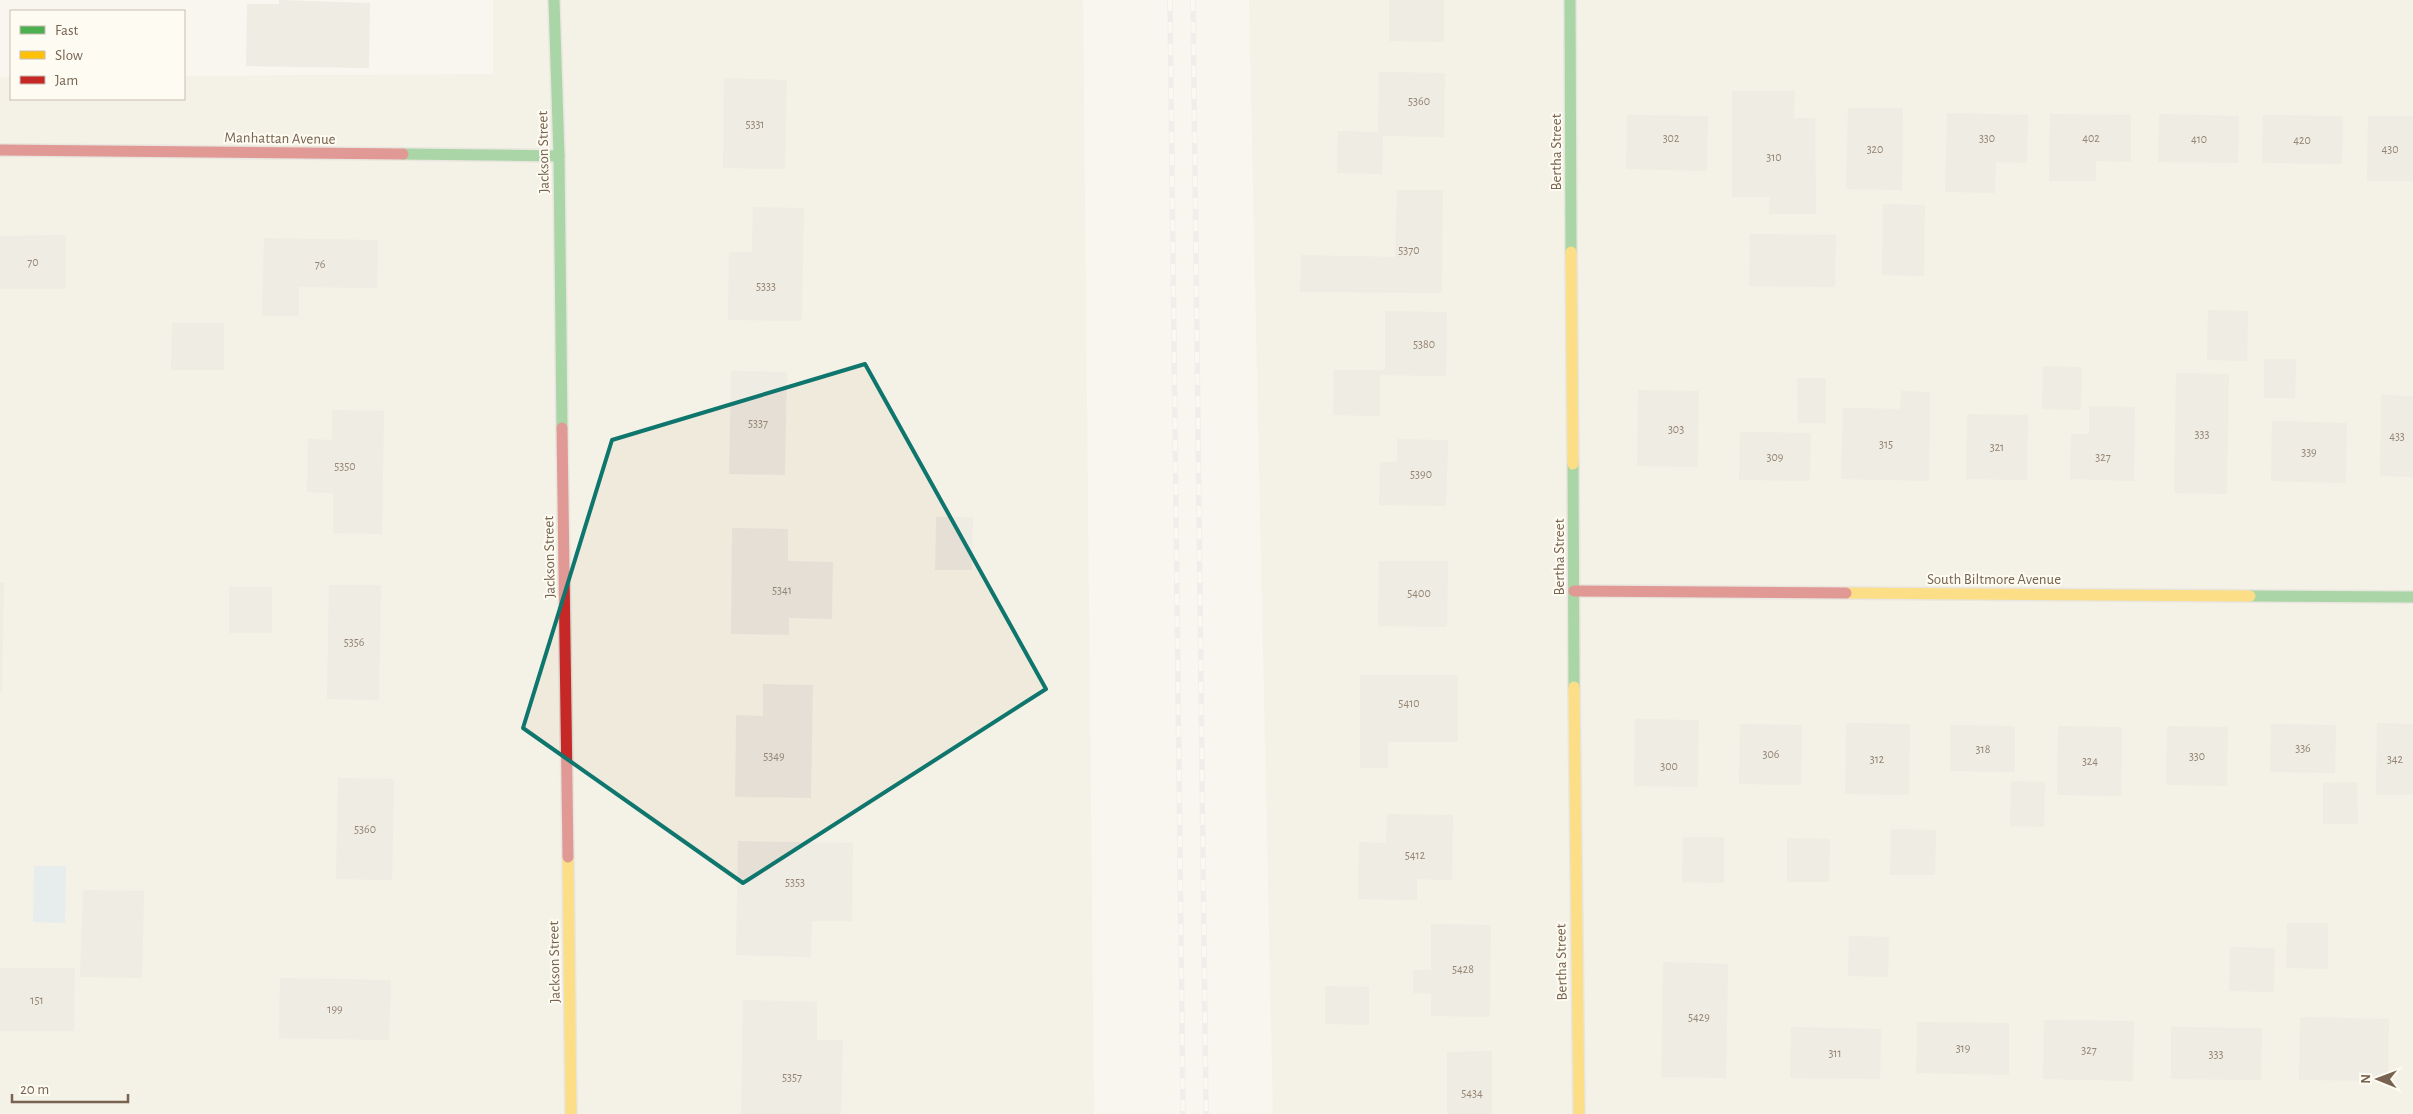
<svg xmlns="http://www.w3.org/2000/svg" width="2413" height="1114" font-family="'Alegreya Sans',sans-serif">
<style>
.residential{fill:#f0eadd}
.water{fill:#d1e2e9}
.building{fill:#e5dfd6}
.lines{fill:none;stroke-linecap:round;stroke-linejoin:round}
.fast-casing{stroke:#d6d2ca;stroke-width:14}
.slow-casing{stroke:#d6d2ca;stroke-width:14}
.jam-casing{stroke:#d6d2ca;stroke-width:14}
.fast{stroke:#4caf50;stroke-width:11}
.slow{stroke:#ffc107;stroke-width:11}
.jam{stroke:#c62828;stroke-width:11}
.rail-casing{stroke:#e7e4e6;stroke-width:5.5}
.rail{stroke:#fefbf2;stroke-width:4;stroke-dasharray:11;stroke-linecap:butt}
.marked{fill:none;stroke:#0f766e;stroke-width:4;stroke-linejoin:round}
.labels{text-anchor:middle;stroke-width:4;stroke-linejoin:round;paint-order:stroke}
.number-label{font-size:12px;fill:#948473}
.street-label{font-size:15px;fill:#77634f;stroke:#fefbf2}
</style>
<rect width="100%" height="100%" fill="#f8f6ef"/>
<!-- residential -->
<g class="residential">
<path d="M493,0h590l11,1114h-1094v-1036l11,-1v22h173v-23l309,-2z"/>
<path d="M1249,0h1164v1114h-1140z"/>
</g>
<!-- water -->
<path class="water" d="M34,866h32l-1,57 -32,-1z"/>
<!-- building -->
<g class="building">
<path d="M279,0l91,3 -1,65 -123,-2 1,-62h32z"/>
<path d="M1389,0h55v42l-55,-1z"/>
<path d="M1379,72l66,1 -1,64 -61,-1 -1,38 -45,-1 1,-42 40,1z"/>
<path d="M724,78l63,2 -2,89 -62,-1z"/>
<path d="M1732,91h63l-1,27h21l1,96h-47l1,-17h-38z"/>
<path d="M1848,108h55l-1,82 -56,-1z"/>
<path d="M1947,113l81,2 -1,48 -31,-1 -1,31 -50,-1z"/>
<path d="M2050,114l81,1v47l-35,-1v20h-47z"/>
<path d="M2159,114l80,2 -1,47 -80,-1z"/>
<path d="M1627,115l81,1 -1,55 -81,-2z"/>
<path d="M2263,115l80,1 -1,48 -80,-1z"/>
<path d="M2368,116h45v65h-46z"/>
<path d="M1397,190h46l-1,103 -142,-1 1,-37 94,2z"/>
<path d="M1883,204l42,1 -1,71 -42,-1z"/>
<path d="M753,207l51,1 -2,113 -74,-1 1,-68h23z"/>
<path d="M1750,234l86,1 -1,52 -86,-1z"/>
<path d="M66,235v54h-66v-53z"/>
<path d="M264,238l114,2 -1,48 -78,-1v29h-37z"/>
<path d="M2208,310l40,1 -1,50 -40,-1z"/>
<path d="M1385,311l62,1 -1,64 -66,-1v41l-47,-1 1,-45h51z"/>
<path d="M172,323h52v47h-53z"/>
<path d="M2264,359h32l-1,39h-31z"/>
<path d="M2043,366l39,1 -1,43 -39,-1z"/>
<path d="M731,371l56,1 -2,103 -56,-1z"/>
<path d="M2176,373l53,1 -2,120 -53,-1z"/>
<path d="M1797,378h29v45h-28z"/>
<path d="M1638,390l61,1 -1,76 -61,-1z"/>
<path d="M1901,391l29,1 -1,89 -88,-2 2,-71 57,1z"/>
<path d="M2381,395l32,1v81l-33,-1z"/>
<path d="M2089,406l46,1 -1,74 -64,-2 1,-45h18z"/>
<path d="M332,410l52,1 -2,123 -49,-1v-40l-26,-1 1,-53 24,1z"/>
<path d="M1967,414l61,1 -1,65 -61,-1z"/>
<path d="M2272,421l75,2 -1,60 -75,-2z"/>
<path d="M1740,432l71,1 -1,48 -71,-1z"/>
<path d="M1397,439l51,1 -2,66 -67,-1 1,-43h17z"/>
<path d="M936,517h37l-1,53h-37z"/>
<path d="M732,528l56,1v32l45,1 -1,57 -43,-1v17l-58,-1z"/>
<path d="M1379,561h69l-1,66 -69,-1z"/>
<path d="M0,583h4l-2,109h-2z"/>
<path d="M329,585h52l-2,115 -52,-1z"/>
<rect x="229" y="587" width="43" height="46"/>
<path d="M1360,675h98v67h-70v26h-28z"/>
<path d="M763,684l50,1 -2,113 -76,-1 1,-82 27,1z"/>
<path d="M1635,719l64,1 -1,67 -64,-1z"/>
<path d="M1846,723l64,1 -1,71 -64,-1z"/>
<path d="M2377,723l36,1v71h-37z"/>
<path d="M1740,724l62,1 -1,60 -62,-1z"/>
<path d="M2271,724l65,1 -1,48 -65,-1z"/>
<path d="M1950,725l65,1v46l-65,-1z"/>
<path d="M2058,726l64,1 -1,69 -64,-1z"/>
<path d="M2167,726l61,1 -1,59 -61,-1z"/>
<path d="M338,778l56,1 -2,101 -56,-1z"/>
<path d="M2011,781l34,1 -1,45 -34,-1z"/>
<path d="M2357,782l1,42h-35v-41z"/>
<path d="M1387,814l66,1 -1,65 -35,-1v21l-59,-1 1,-57 27,1z"/>
<path d="M1891,829l45,1 -1,45h-45z"/>
<path d="M1683,837h41v46l-42,-1z"/>
<path d="M1787,838l43,1 -1,43h-42z"/>
<path d="M738,841l115,2 -1,78h-40l-1,36 -75,-2z"/>
<path d="M83,890l61,1 -2,87 -62,-1z"/>
<path d="M2287,923h41v46l-42,-1z"/>
<path d="M1431,924l60,1 -1,92 -59,-1v-22l-18,-1v-23h18z"/>
<path d="M1849,936l40,1 -1,40 -40,-1z"/>
<path d="M2230,947l45,1 -1,44 -45,-1z"/>
<path d="M1663,962l65,2 -2,114 -65,-1z"/>
<path d="M0,968h75l-1,63h-74z"/>
<path d="M280,978l111,2 -2,60 -110,-2z"/>
<path d="M1325,986l44,1v38l-44,-1z"/>
<path d="M743,1000l74,2v38h26l-2,74h-100z"/>
<path d="M2300,1017l89,2 -1,62 -89,-1z"/>
<path d="M2044,1020l90,1 -1,60 -90,-2z"/>
<path d="M1917,1022l92,1v52l-93,-2z"/>
<path d="M1791,1027l90,2 -1,50 -90,-1z"/>
<path d="M2171,1027l91,1 -1,52 -90,-1z"/>
<path d="M1492,1051v63h-45v-62z"/>
</g>
<g class="lines">
<!-- fast casing -->
<g class="fast-casing">
<g id="fast">
<path d="M554,0l5,156 3,272"/>
<path d="M1570,0l1,252"/>
<path d="M403,154l156,2"/>
<path d="M1573,464l1,223"/>
<path d="M2250,596l163,1"/>
</g>
</g>
<!-- slow casing -->
<g class="slow-casing">
<g id="slow">
<path d="M1571,252l2,212"/>
<path d="M1846,593l404,3"/>
<path d="M1574,687l5,427"/>
<path d="M568,857l3,257"/>
</g>
</g>
<!-- jam casing -->
<g class="jam-casing">
<g id="jam">
<path d="M0,150l403,4"/>
<path d="M562,428l6,429"/>
<path d="M1574,591l272,2"/>
</g>
</g>
<!-- fast -->
<use href="#fast" class="fast"/>
<!-- slow -->
<use href="#slow" class="slow"/>
<!-- jam -->
<use href="#jam" class="jam"/>
<!-- rail casing -->
<g class="rail-casing">
<g id="rail">
<path d="M1170,0l13,1114"/>
<path d="M1193,0l13,1114"/>
</g>
</g>
<!-- rail -->
<use href="#rail" class="rail"/>
</g>
<!-- marked area -->
<path d="M0 0H2413V1114H0ZM865,364l181,325 -303,194 -220,-155 89,-288z" fill="#f8f6ef" fill-opacity=".55" fill-rule="evenodd"/>
<path class="marked" d="M865,364l181,325 -303,194 -220,-155 89,-288z"/>
<g class="labels">
<!-- number labels -->
<g class="number-label">
<text x="1419" y="105">5360</text>
<text x="755" y="128">5331</text>
<text x="1671" y="142">302</text>
<text x="1987" y="142">330</text>
<text x="2091" y="142">402</text>
<text x="2199" y="143">410</text>
<text x="2302" y="144">420</text>
<text x="1875" y="153">320</text>
<text x="2390" y="153">430</text>
<text x="1774" y="161">310</text>
<text x="1409" y="254">5370</text>
<text x="33" y="266">70</text>
<text x="320" y="268">76</text>
<text x="766" y="290">5333</text>
<text x="1424" y="348">5380</text>
<text x="758" y="427">5337</text>
<text x="1676" y="433">303</text>
<text x="2202" y="438">333</text>
<text x="2397" y="440">433</text>
<text x="1886" y="448">315</text>
<text x="1997" y="451">321</text>
<text x="2309" y="456">339</text>
<text x="1775" y="461">309</text>
<text x="2103" y="461">327</text>
<text x="345" y="470">5350</text>
<text x="1421" y="478">5390</text>
<text x="782" y="594">5341</text>
<text x="1419" y="597">5400</text>
<text x="354" y="646">5356</text>
<text x="1409" y="707">5410</text>
<text x="2303" y="752">336</text>
<text x="1983" y="753">318</text>
<text x="1771" y="758">306</text>
<text x="774" y="760">5349</text>
<text x="2197" y="760">330</text>
<text x="1877" y="763">312</text>
<text x="2395" y="763">342</text>
<text x="2090" y="765">324</text>
<text x="1669" y="770">300</text>
<text x="365" y="833">5360</text>
<text x="1415" y="859">5412</text>
<text x="795" y="886">5353</text>
<text x="1463" y="973">5428</text>
<text x="37" y="1004">151</text>
<text x="335" y="1013">199</text>
<text x="1699" y="1021">5429</text>
<text x="1963" y="1052">319</text>
<text x="2089" y="1054">327</text>
<text x="1835" y="1057">311</text>
<text x="2216" y="1058">333</text>
<text x="792" y="1081">5357</text>
<text x="1472" y="1097">5434</text>
</g>
<!-- street labels -->
<g class="street-label">
<text transform="translate(280 138) rotate(1)" y="5">Manhattan Avenue</text>
<text transform="translate(543 152) rotate(-91)" y="5">Jackson Street</text>
<text transform="translate(1556 152) rotate(-90)" y="5">Bertha Street</text>
<text transform="translate(549 557) rotate(-91)" y="5">Jackson Street</text>
<text transform="translate(1559 557) rotate(-90)" y="5">Bertha Street</text>
<text x="1994" y="584">South Biltmore Avenue</text>
<text transform="translate(554 962) rotate(-91)" y="5">Jackson Street</text>
<text transform="translate(1561 962) rotate(-91)" y="5">Bertha Street</text>
</g>
</g>
<!-- legend -->
<rect x="10" y="10" width="175" height="90" fill="#fefbf2" stroke="#c8beb1"/>
<rect x="20" y="26" width="25" height="8" fill="#4caf50" stroke="#c8beb1"/>
<text x="55" y="35" font-size="15" fill="#77634f">Fast</text>
<rect x="20" y="51" width="25" height="8" fill="#ffc107" stroke="#c8beb1"/>
<text x="55" y="60" font-size="15" fill="#77634f">Slow</text>
<rect x="20" y="76" width="25" height="8" fill="#c62828" stroke="#c8beb1"/>
<text x="55" y="85" font-size="15" fill="#77634f">Jam</text>
<!-- north arrow -->
<g transform="translate(2378 1079) rotate(271)" stroke="#fefbf2" stroke-width="4" paint-order="stroke">
<path d="M0-4L9 19L0 12L-9 19Z" fill="#77634f"/>
<text y="-8" font-size="14" font-weight="bold" text-anchor="middle" fill="#77634f">N</text>
</g>
<!-- scale -->
<path d="M12 1094v8h116v-8" fill="none" stroke="#77634f" stroke-width="2.5"/>
<text x="20" y="1094" font-size="15" fill="#77634f" stroke="#fefbf2" stroke-width="4" paint-order="stroke">20 m</text>
</svg>
